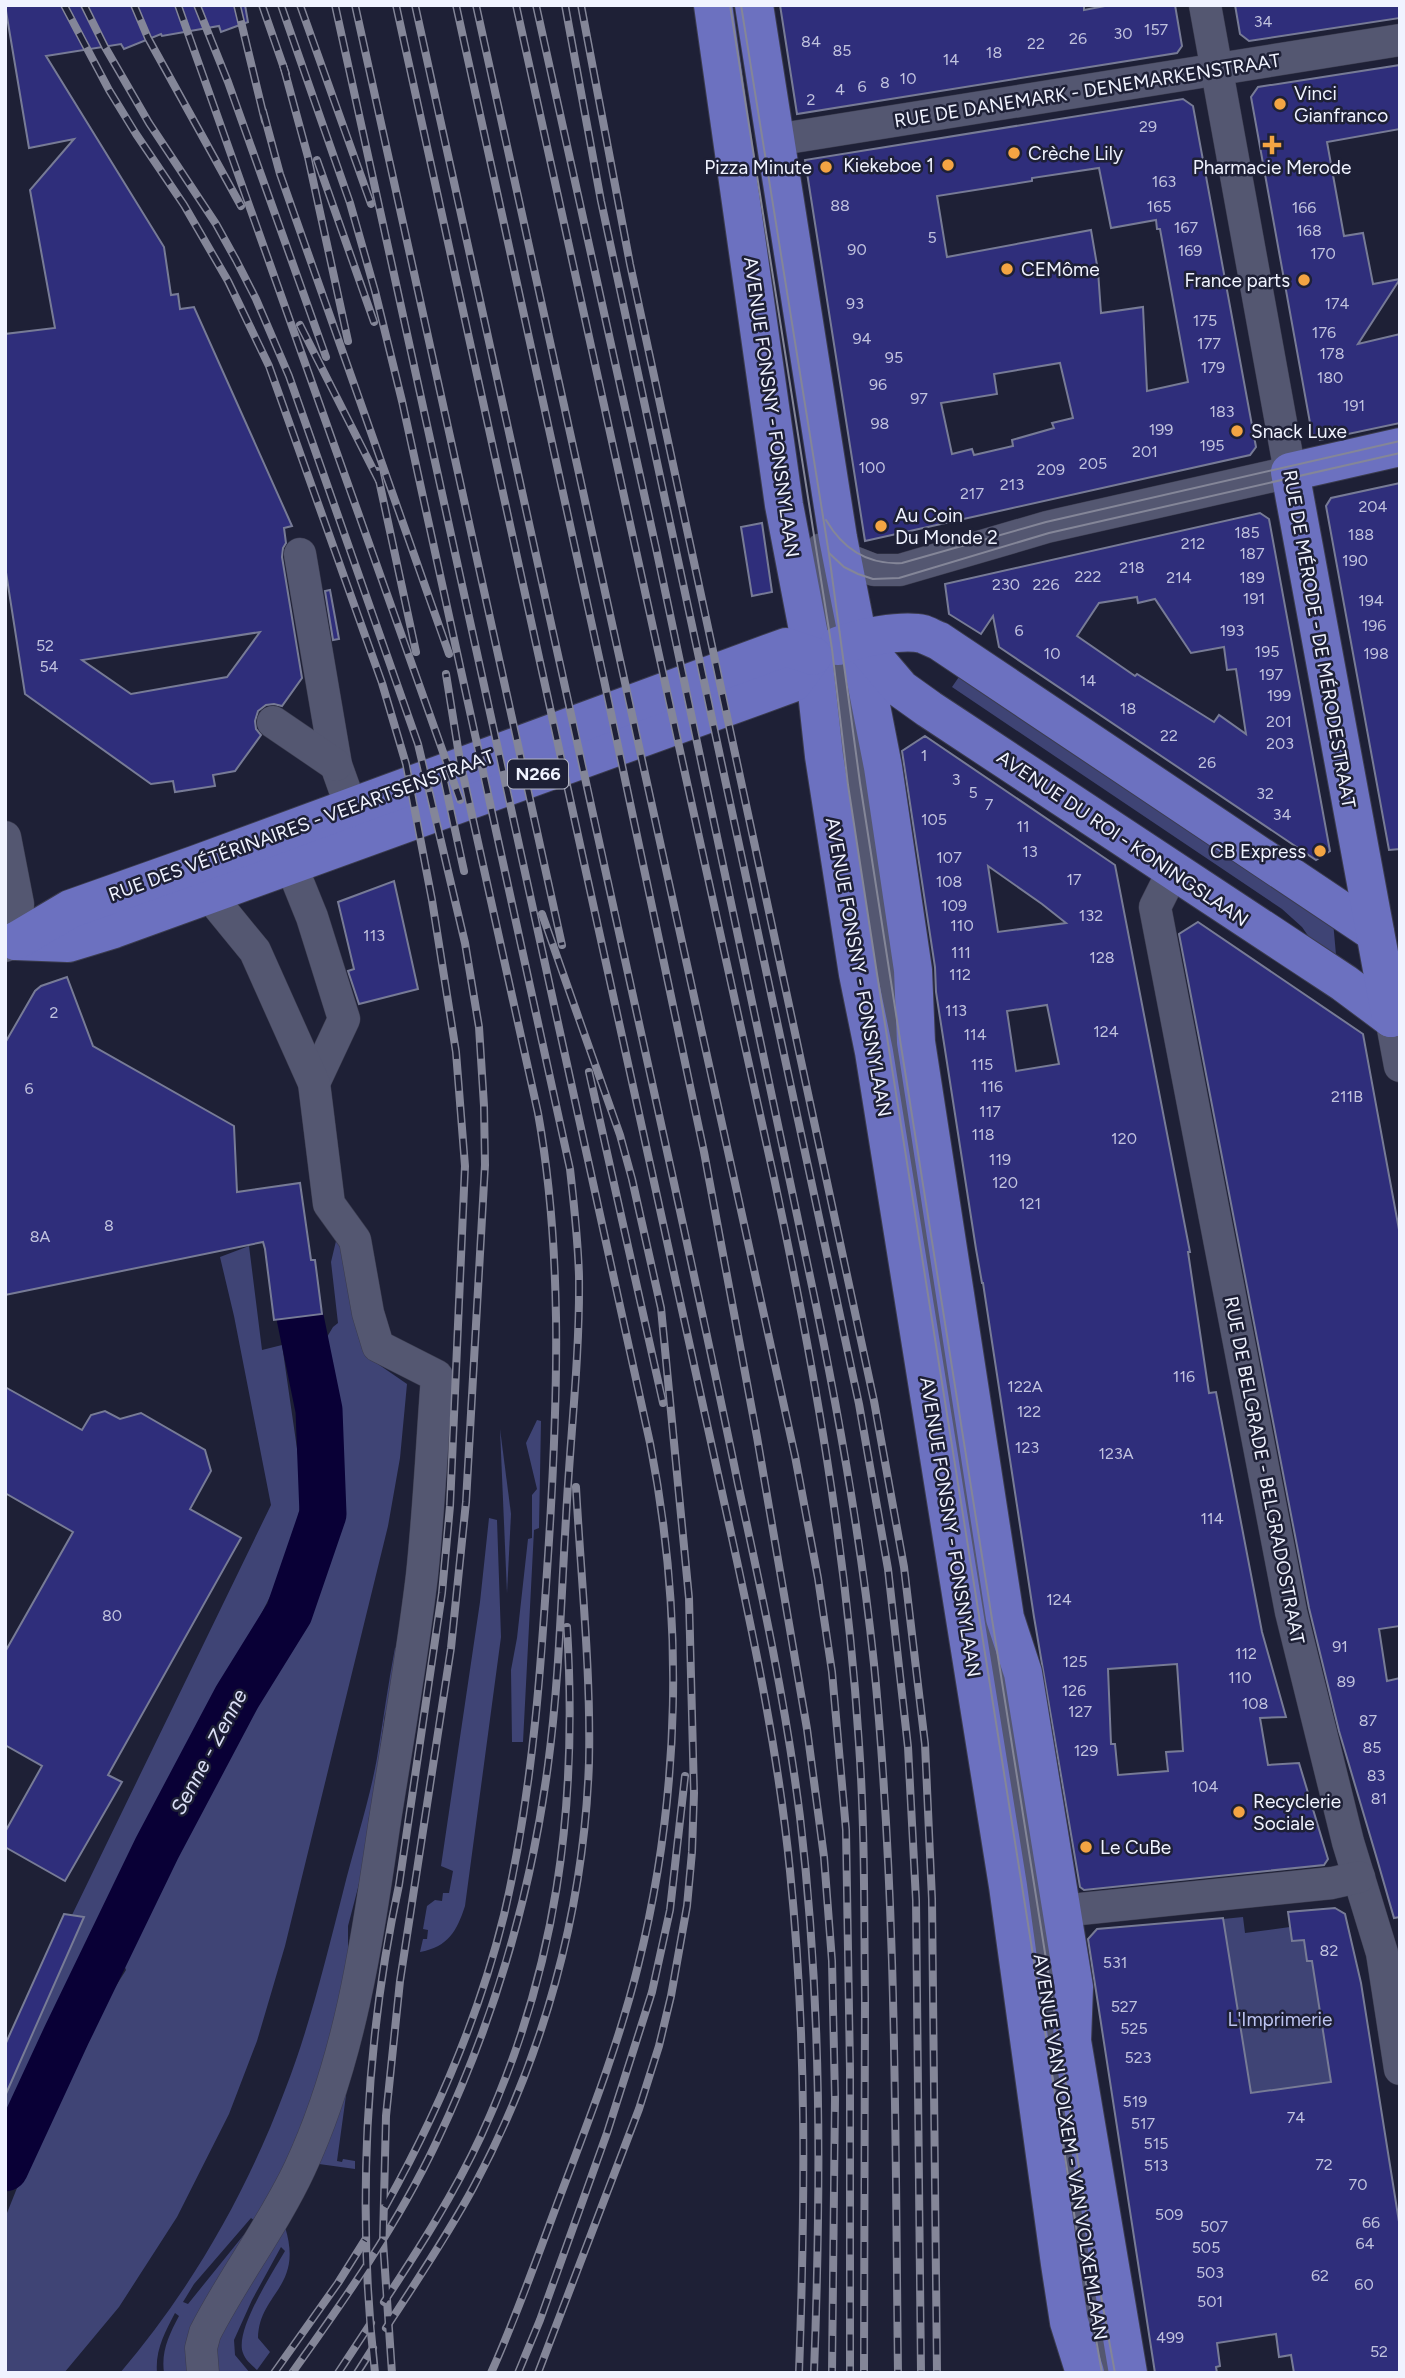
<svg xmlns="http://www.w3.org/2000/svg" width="1405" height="2378" font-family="Figtree,sans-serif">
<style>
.green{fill:#3f4475;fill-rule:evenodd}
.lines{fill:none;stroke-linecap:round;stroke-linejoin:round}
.river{stroke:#090036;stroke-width:47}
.building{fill:#2f2e7b;stroke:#777b96;stroke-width:2;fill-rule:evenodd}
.minor-casing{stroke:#3b3c4f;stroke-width:33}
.major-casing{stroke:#3b3c4f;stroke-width:40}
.minor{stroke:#545771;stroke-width:32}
.major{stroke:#6c71c0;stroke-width:38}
.tram{stroke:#848698;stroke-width:2}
.rail-casing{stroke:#848698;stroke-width:8}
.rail{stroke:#1e2036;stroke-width:5;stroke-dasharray:16;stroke-linecap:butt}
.poi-dot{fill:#f3a443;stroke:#1e2036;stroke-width:2.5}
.labels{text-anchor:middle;stroke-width:5;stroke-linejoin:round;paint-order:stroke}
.number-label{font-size:16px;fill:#c0c2de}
.shield{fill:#1e2036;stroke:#b1b4c3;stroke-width:2}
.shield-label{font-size:18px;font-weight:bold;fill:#f0f3ff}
.street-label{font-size:19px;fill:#f0f3ff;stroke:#1e2036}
.poi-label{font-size:19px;fill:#f0f3ff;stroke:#1e2036;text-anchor:start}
.park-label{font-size:19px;fill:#bcc3f0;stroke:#1e2036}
.water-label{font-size:21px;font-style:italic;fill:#dde1f8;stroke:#1e2036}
</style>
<rect width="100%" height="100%" fill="#1e2036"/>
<!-- green -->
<g class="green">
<path d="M963,671l370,250 4,45 -15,-10 -20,-29 -20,-18 -330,-222z"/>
<path d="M336,1241l11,12 28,109 32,22 -7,74 -12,68 -103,420 -28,95 -28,73 -52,103 -58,90 -55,66h-59v-155l20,-50 70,-149 31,-49 -4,-11 112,-230 22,-22 74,-153 11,-46 1,-27 -18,-139 9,-15 5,-4 -7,-61z"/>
<path d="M249,1246l13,104 20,-5 21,145 -9,49 -15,40 -274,536v-19l79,-178 -12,-3 199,-410 -37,-189 -14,-59z"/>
<path d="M537,1420l4,1 -2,107 -5,2 -11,212h-11l-1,-72 6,-32 11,-99 4,-1v-43l5,-6 -11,-46z"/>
<path d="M500,1429l11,85 -4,79z"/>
<path d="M489,1518l8,2 4,117 -36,269c-8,25 -17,41 -45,46l3,-13h4l1,-9 -5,-1 4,-23 8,-6 7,1 1,-8h6l4,-22 -12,-5 39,-264z"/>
<path d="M404,1644l-10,59 -9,11 -12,86 -4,17 -3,40 -18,69v21l6,20 -36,130 -124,276h-30c-3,-22 5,-38 15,-57l-4,-3c-10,19 -20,37 -18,60h-37c71,-83 127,-181 165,-283 25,-64 41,-132 58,-198 11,-45 26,-89 34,-134 6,-37 11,-73 18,-110zM251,2218l4,3 -67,83 -5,-2 11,-18z"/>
<path d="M1243,1917l2,16 45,-6 2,14 12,-1 3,21 5,-1 19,122 -80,11 -28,-174z"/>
<path d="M355,2030l-18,131 5,1 1,-3 12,2v8l-36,-5 -2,-5z"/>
<path d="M285,2227c19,60 -26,66 -27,111l12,14 -13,18c-5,-5 -12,-10 -14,-17 -9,-22 30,-81 42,-102l-4,-4 -29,53 -18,40 1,15 15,18h-41l1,-40z"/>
</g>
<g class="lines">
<!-- river -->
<path class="river" d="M5,2168l62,-134 90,-186 80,-151 52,-84 34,-99 -4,-104 -19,-93"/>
</g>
<!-- building -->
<g class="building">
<path d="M5,5h240l3,17 -27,10 -2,-6 -57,10 -1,-2 -37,15 -3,-5 -75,12 118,191 7,48 7,-1 2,15 14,-2 98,219 -8,2 2,15 -3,5 -1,9 20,121 -20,28 -8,-2 -8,1 -8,6 -3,10 1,8 5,6 -26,36 -22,4 2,11 -40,6 -2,-11 -22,3 -126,-90 -20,-128v-232l50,-6 -25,-138 44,-51 -45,9zM260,632l-33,45 -96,17 -49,-34z"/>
<path d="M780,5h304v5l26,-5h65l7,41 -5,7 -380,61z"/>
<path d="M1235,5h165v13l-151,23 -9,-7z"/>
<path d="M1400,65v64l-73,13 17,94 19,-3 10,51 27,-5 -42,65 42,-10v89l-80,17 -8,-6 -61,-337 7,-10z"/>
<path d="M1183,99l10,7 63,341 -6,8 -385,86 -60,-381zM1099,168l12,60 45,-8 1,9h3l28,153 -41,9 -4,-84 -42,6 -3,-42 -7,-41 -144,27 -10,-61 95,-15v-3zM1060,363l13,55 -21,5 2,5 -42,12 1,6 -39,9 -2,-6 -20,5 -11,-51 56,-9 -3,-20z"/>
<path d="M1400,483v366l-11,1 -63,-344 5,-8z"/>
<path d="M1260,513l9,6 61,332 -14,9 -317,-213 -6,-31 -12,18 -32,-20 -4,-30zM1137,597l1,6 17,-4 36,54 33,-6 3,23 9,-1 10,65 -27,-19 -5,7 -77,-48 -2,2 -58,-40 22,-33z"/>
<path d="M762,523l10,69 -20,4 -11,-69z"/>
<path d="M330,590l9,49 -6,1 -8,-49z"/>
<path d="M925,736l190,129 75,387h-2l21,141 7,-1 46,240 24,85 -26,1 8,47 31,-2 29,96 -4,6 -240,25 -4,-3 -46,-270 -51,-334h-1l-6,-34 -40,-257 -1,-25 -33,-216zM988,866l54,38 24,19 -68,9zM1047,1005l12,59 -43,7 -9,-60zM1177,1664l6,87 -17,1 2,19 -50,4 -3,-31h-4l-3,-75z"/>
<path d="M394,881l24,108 -59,15 -11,-33 6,-2 -16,-67z"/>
<path d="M1198,922l165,112 37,201v391l-21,3 8,52 13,-3v239l-6,1 -17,-59 -38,-128 -30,-123 -130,-674z"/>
<path d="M67,977l26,69 141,80 3,66 63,-9 11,77h4l7,54 -48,6 -9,-71 -2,-7 -258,53v-252l30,-52 6,-5z"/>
<path d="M5,1387l77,43 9,-15 14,-4 15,8 21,-6 64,37 6,21 -21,38 51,29 -133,237 14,7 -57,99 -60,-34v-15l37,-66 -37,-21v-93l68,-120 -68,-39z"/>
<path d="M1335,1908l10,6 16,69 39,245v145h-106l-3,-18 -12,2 -3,-23 -59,9 3,23 -4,1 1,6h-62l-67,-434 9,-10 126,-11 28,175 80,-11 -19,-121h-5l-3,-21 -12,1 -4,-29z"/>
<path d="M64,1914l20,3 -79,179v-51z"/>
</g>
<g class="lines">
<!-- minor casing -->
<g class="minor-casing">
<g id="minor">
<path d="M775,140l625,-100"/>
<path d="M822,549l60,423 201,1259 26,142"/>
<path d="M841,553l10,8 23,9h26l147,-43 243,-55 -85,-467"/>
<path d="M300,554l36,211 15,42"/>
<path d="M273,722l63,43"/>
<path d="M5,837l13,67 -2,37 -11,5"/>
<path d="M282,843l30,74 32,102 -30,64"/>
<path d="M1173,871l-18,36 136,705 57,230 34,111 18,116"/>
<path d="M201,875l8,18 10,14 36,44 59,132 15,121 26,36 13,73 10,33 59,30c-5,66 -8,133 -15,199 -10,84 -25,168 -38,251 -17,116 -34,235 -84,342 -27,58 -66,108 -95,165l-4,15 2,25"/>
<path d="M1391,1018l9,48"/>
<path d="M1041,1918l20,-7 271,-28 27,-6"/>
</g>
</g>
<!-- major casing -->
<g class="major-casing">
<g id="major">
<path d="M713,5l71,500 29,151 11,100 34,218 16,78 134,834 52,378 9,58 16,51"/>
<path d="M754,5l84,533 45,229 30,203 3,72 89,576 18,55 51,314 -2,54 56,332"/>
<path d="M860,641l41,48 28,20 415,274 47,35"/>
<path d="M838,646c20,-8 64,-17 85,-12 5,2 11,5 16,7l436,292"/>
<path d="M16,941l52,2 46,-14 679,-246 20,-27"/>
<path d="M16,941l54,-32 127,-45 589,-217 27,9"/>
<path d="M1391,1018l-101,-546 110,-25"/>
</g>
</g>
<!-- minor -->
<use href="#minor" class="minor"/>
<!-- major -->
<use href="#major" class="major"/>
<!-- tram -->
<g class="tram">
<path d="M730,5l102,644 16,136 29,189 200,1258 25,141"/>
<path d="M741,5l88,549 31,229 41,263 188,1184 26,143"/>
<path d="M826,520c17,29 42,45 76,43l144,-41 354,-81"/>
<path d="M829,553l15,14 14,7 15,5 26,-1 150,-45 351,-80"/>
</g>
<!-- rail casing -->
<g class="rail-casing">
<g id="rail">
<path d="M64,5l45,85 27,44 48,71 44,76 41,85 113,317 24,81 26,136 24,152 9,114 -15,340 -8,87 -43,292c-34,156 -42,329 -24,488"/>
<path d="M84,5l21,42 44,76 67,101 20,36 20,39 33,77 129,368 47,199 14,84 5,79 1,59 -19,337 -15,146 -51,333 -14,135 -3,125 9,132"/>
<path d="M134,5l14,33 93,168"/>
<path d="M178,5l282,795"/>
<path d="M197,5l31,77 98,275"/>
<path d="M237,5l28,116"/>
<path d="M262,5l24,69"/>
<path d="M281,5l69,198 25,88 27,110 168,768c4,35 8,71 9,107 1,81 -9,162 -13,242 -5,82 -7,165 -18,247 -17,130 -55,258 -111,376 -39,83 -92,158 -145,232"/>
<path d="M300,5l71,199"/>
<path d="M335,5l315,1438c34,173 31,351 -12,523 -19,77 -48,151 -76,225 -23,61 -44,122 -71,182"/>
<path d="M355,5l207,940"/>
<path d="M396,5l336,1533c24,110 47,221 58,333 17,167 15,334 9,502"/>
<path d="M415,5c76,347 153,694 229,1041 32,146 64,291 94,438 24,110 48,221 62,333 22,187 21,368 14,556"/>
<path d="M456,5l148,675 100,472 53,285 50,292 17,128 8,104 3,137 -3,275"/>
<path d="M476,5l319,1451 23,122 14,94 14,158 4,239v304"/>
<path d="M516,5l258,1173c40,187 73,375 85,566 6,85 5,170 6,254 0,125 -1,250 -1,375"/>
<path d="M536,5l120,543 152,719c28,131 52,263 66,397 23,235 21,472 24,709"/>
<path d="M565,5l36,196 258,1203 29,165 20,178 8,153 5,473"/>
<path d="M581,5l49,259 244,1137 30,166 21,177 7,155 5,474"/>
<path d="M283,65l25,92 40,184"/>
<path d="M263,111l17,63 169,480"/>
<path d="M317,160l57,162"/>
<path d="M300,325l79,156"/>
<path d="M377,471l39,181"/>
<path d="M444,779l20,92"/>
<path d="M589,1072l74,331"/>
<path d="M385,2207c51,-91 94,-190 119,-292 30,-128 38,-260 46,-391 8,-137 12,-276 -12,-411l-78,-352 -14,-87"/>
<path d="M384,2302c35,-53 70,-108 97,-166 76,-165 97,-328 86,-509"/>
<path d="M386,2328c30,-46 61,-92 87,-140 70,-130 111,-277 116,-426 2,-91 -8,-184 -13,-275"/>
<path d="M274,2373l64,-90 27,-43"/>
<path d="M338,2373l33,-50"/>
<path d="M357,2373l16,-25"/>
<path d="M518,2373l22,-53 67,-187 45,-141 18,-82 15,-134"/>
<path d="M538,2373l101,-264 20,-63 12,-50 16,-90 5,-54 2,-59 -5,-195 -28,-290 -29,-129 -12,-44 -78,-221"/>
</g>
</g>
<!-- rail -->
<use href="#rail" class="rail"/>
</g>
<!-- markers -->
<g class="poi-dot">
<circle cx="1280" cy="104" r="7"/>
<path d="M1268.5 134.5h7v7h7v7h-7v7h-7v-7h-7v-7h7z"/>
<circle cx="1014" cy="153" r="7"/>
<circle cx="948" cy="165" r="7"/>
<circle cx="826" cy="167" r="7"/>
<circle cx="1007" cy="269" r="7"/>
<circle cx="1304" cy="280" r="7"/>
<circle cx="1237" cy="431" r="7"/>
<circle cx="881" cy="526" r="7"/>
<circle cx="1320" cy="851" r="7"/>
<circle cx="1239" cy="1812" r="7"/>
<circle cx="1086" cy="1847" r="7"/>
</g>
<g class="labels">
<!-- number labels -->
<g class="number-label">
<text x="1263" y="27">34</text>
<text x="1156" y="35">157</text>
<text x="1123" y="39">30</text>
<text x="1078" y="44">26</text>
<text x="811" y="47">84</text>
<text x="1036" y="49">22</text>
<text x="842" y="56">85</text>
<text x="994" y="58">18</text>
<text x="951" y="65">14</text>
<text x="908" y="84">10</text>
<text x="885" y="88">8</text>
<text x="862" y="92">6</text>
<text x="840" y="95">4</text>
<text x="811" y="105">2</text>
<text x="1148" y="132">29</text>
<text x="1164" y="187">163</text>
<text x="840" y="211">88</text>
<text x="1159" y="212">165</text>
<text x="1304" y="213">166</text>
<text x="1186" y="233">167</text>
<text x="1309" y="236">168</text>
<text x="932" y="243">5</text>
<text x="857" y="255">90</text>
<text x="1190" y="256">169</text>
<text x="1323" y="259">170</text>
<text x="855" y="309">93</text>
<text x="1337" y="309">174</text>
<text x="1205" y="326">175</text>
<text x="1324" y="338">176</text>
<text x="862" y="344">94</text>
<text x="1209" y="349">177</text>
<text x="1332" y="359">178</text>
<text x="894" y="363">95</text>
<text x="1213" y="373">179</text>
<text x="1330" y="383">180</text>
<text x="878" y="390">96</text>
<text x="919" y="404">97</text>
<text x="1354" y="411">191</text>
<text x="1222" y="417">183</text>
<text x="880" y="429">98</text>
<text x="1161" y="435">199</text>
<text x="1212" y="451">195</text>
<text x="1145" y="457">201</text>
<text x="1093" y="469">205</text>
<text x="872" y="473">100</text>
<text x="1051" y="475">209</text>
<text x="1012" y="490">213</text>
<text x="972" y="499">217</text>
<text x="1373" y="512">204</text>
<text x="1247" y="538">185</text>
<text x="1361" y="540">188</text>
<text x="1193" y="549">212</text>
<text x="1252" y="559">187</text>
<text x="1355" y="566">190</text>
<text x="1132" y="573">218</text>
<text x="1088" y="582">222</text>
<text x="1179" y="583">214</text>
<text x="1252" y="583">189</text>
<text x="1006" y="590">230</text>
<text x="1046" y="590">226</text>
<text x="1254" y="604">191</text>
<text x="1371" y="606">194</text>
<text x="1374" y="631">196</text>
<text x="1019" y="636">6</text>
<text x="1232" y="636">193</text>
<text x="45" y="651">52</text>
<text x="1267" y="657">195</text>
<text x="1052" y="659">10</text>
<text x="1376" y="659">198</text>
<text x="49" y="672">54</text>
<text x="1271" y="680">197</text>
<text x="1088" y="686">14</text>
<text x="1279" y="701">199</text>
<text x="1128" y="714">18</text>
<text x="1279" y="727">201</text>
<text x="1169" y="741">22</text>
<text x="1280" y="749">203</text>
<text x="924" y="761">1</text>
<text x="1207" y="768">26</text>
<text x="956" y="785">3</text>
<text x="973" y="798">5</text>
<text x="1265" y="799">32</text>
<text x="989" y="810">7</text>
<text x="1282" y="820">34</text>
<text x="934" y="825">105</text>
<text x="1023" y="832">11</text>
<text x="1030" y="857">13</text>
<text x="949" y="863">107</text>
<text x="1074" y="885">17</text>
<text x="949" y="887">108</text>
<text x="954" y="911">109</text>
<text x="1091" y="921">132</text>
<text x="962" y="931">110</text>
<text x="374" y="941">113</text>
<text x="961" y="958">111</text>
<text x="1102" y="963">128</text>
<text x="960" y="980">112</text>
<text x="956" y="1016">113</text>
<text x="54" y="1018">2</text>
<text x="1106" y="1037">124</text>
<text x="975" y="1040">114</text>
<text x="982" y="1070">115</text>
<text x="992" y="1092">116</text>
<text x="29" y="1094">6</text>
<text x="1347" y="1102">211B</text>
<text x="990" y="1117">117</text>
<text x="983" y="1140">118</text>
<text x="1124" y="1144">120</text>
<text x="1000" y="1165">119</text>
<text x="1005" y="1188">120</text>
<text x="1030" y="1209">121</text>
<text x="109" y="1231">8</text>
<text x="40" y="1242">8A</text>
<text x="1184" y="1382">116</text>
<text x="1025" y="1392">122A</text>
<text x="1029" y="1417">122</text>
<text x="1027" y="1453">123</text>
<text x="1116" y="1459">123A</text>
<text x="1212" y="1524">114</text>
<text x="1059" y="1605">124</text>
<text x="112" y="1621">80</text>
<text x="1340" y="1652">91</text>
<text x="1246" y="1659">112</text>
<text x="1075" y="1667">125</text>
<text x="1240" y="1683">110</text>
<text x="1346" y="1687">89</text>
<text x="1074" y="1696">126</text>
<text x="1255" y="1709">108</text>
<text x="1080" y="1717">127</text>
<text x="1368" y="1726">87</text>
<text x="1372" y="1753">85</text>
<text x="1086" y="1756">129</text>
<text x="1376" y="1781">83</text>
<text x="1205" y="1792">104</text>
<text x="1379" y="1804">81</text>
<text x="1329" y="1956">82</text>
<text x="1115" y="1968">531</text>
<text x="1124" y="2012">527</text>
<text x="1134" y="2034">525</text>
<text x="1138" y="2063">523</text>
<text x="1135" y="2107">519</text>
<text x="1296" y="2123">74</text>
<text x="1143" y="2129">517</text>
<text x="1156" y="2149">515</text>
<text x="1324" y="2170">72</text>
<text x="1156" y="2171">513</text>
<text x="1358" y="2190">70</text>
<text x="1169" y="2220">509</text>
<text x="1371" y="2228">66</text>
<text x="1214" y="2232">507</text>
<text x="1365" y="2249">64</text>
<text x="1206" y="2253">505</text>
<text x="1210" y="2278">503</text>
<text x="1320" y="2281">62</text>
<text x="1364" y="2290">60</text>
<text x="1210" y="2307">501</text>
<text x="1170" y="2343">499</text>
<text x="1379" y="2357">52</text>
</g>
<!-- shield labels -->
<rect class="shield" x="508" y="759.5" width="60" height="29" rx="5"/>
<g class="shield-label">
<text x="538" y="780">N266</text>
</g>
<!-- street labels -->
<g class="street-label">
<text transform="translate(1087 90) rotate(-9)" y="7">RUE DE DANEMARK - DENEMARKENSTRAAT</text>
<text transform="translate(772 407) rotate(82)" y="7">AVENUE FONSNY - FONSNYLAAN</text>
<text transform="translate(1320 639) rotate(80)" y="7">RUE DE MÉRODE - DE MÉRODESTRAAT</text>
<text transform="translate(301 825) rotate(-20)" y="7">RUE DES VÉTÉRINAIRES - VEEARTSENSTRAAT</text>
<text transform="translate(1123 838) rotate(34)" y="7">AVENUE DU ROI - KONINGSLAAN</text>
<text transform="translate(859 967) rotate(80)" y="7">AVENUE FONSNY - FONSNYLAAN</text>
<text transform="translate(1265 1470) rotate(79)" y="7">RUE DE BELGRADE - BELGRADOSTRAAT</text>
<text transform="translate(951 1527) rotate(81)" y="7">AVENUE FONSNY - FONSNYLAAN</text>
<text transform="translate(1071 2147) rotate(81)" y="7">AVENUE VAN VOLXEM - VAN VOLXEMLAAN</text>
</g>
<!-- poi labels -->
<g class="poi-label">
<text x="1294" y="100">Vinci<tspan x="1294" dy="22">Gianfranco</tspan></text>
<text x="1028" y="160">Crèche Lily</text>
<text x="934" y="172" text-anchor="end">Kiekeboe 1</text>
<text x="812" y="174" text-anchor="end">Pizza Minute</text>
<text x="1272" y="174" text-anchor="middle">Pharmacie Merode</text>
<text x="1021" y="276">CEMôme</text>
<text x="1290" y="287" text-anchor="end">France parts</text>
<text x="1251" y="438">Snack Luxe</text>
<text x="895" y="522">Au Coin<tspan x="895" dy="22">Du Monde 2</tspan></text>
<text x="1306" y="858" text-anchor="end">CB Express</text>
<text x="1253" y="1808">Recyclerie<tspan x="1253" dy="22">Sociale</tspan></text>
<text x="1100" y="1854">Le CuBe</text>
</g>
<!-- park labels -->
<g class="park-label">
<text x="1280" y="2026">L'Imprimerie</text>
</g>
<!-- water labels -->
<g class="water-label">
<text transform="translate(209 1752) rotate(-62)" y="7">Senne - Zenne</text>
</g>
</g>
<!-- border -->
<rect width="1405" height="2378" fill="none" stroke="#f0f3ff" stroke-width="14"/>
</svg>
